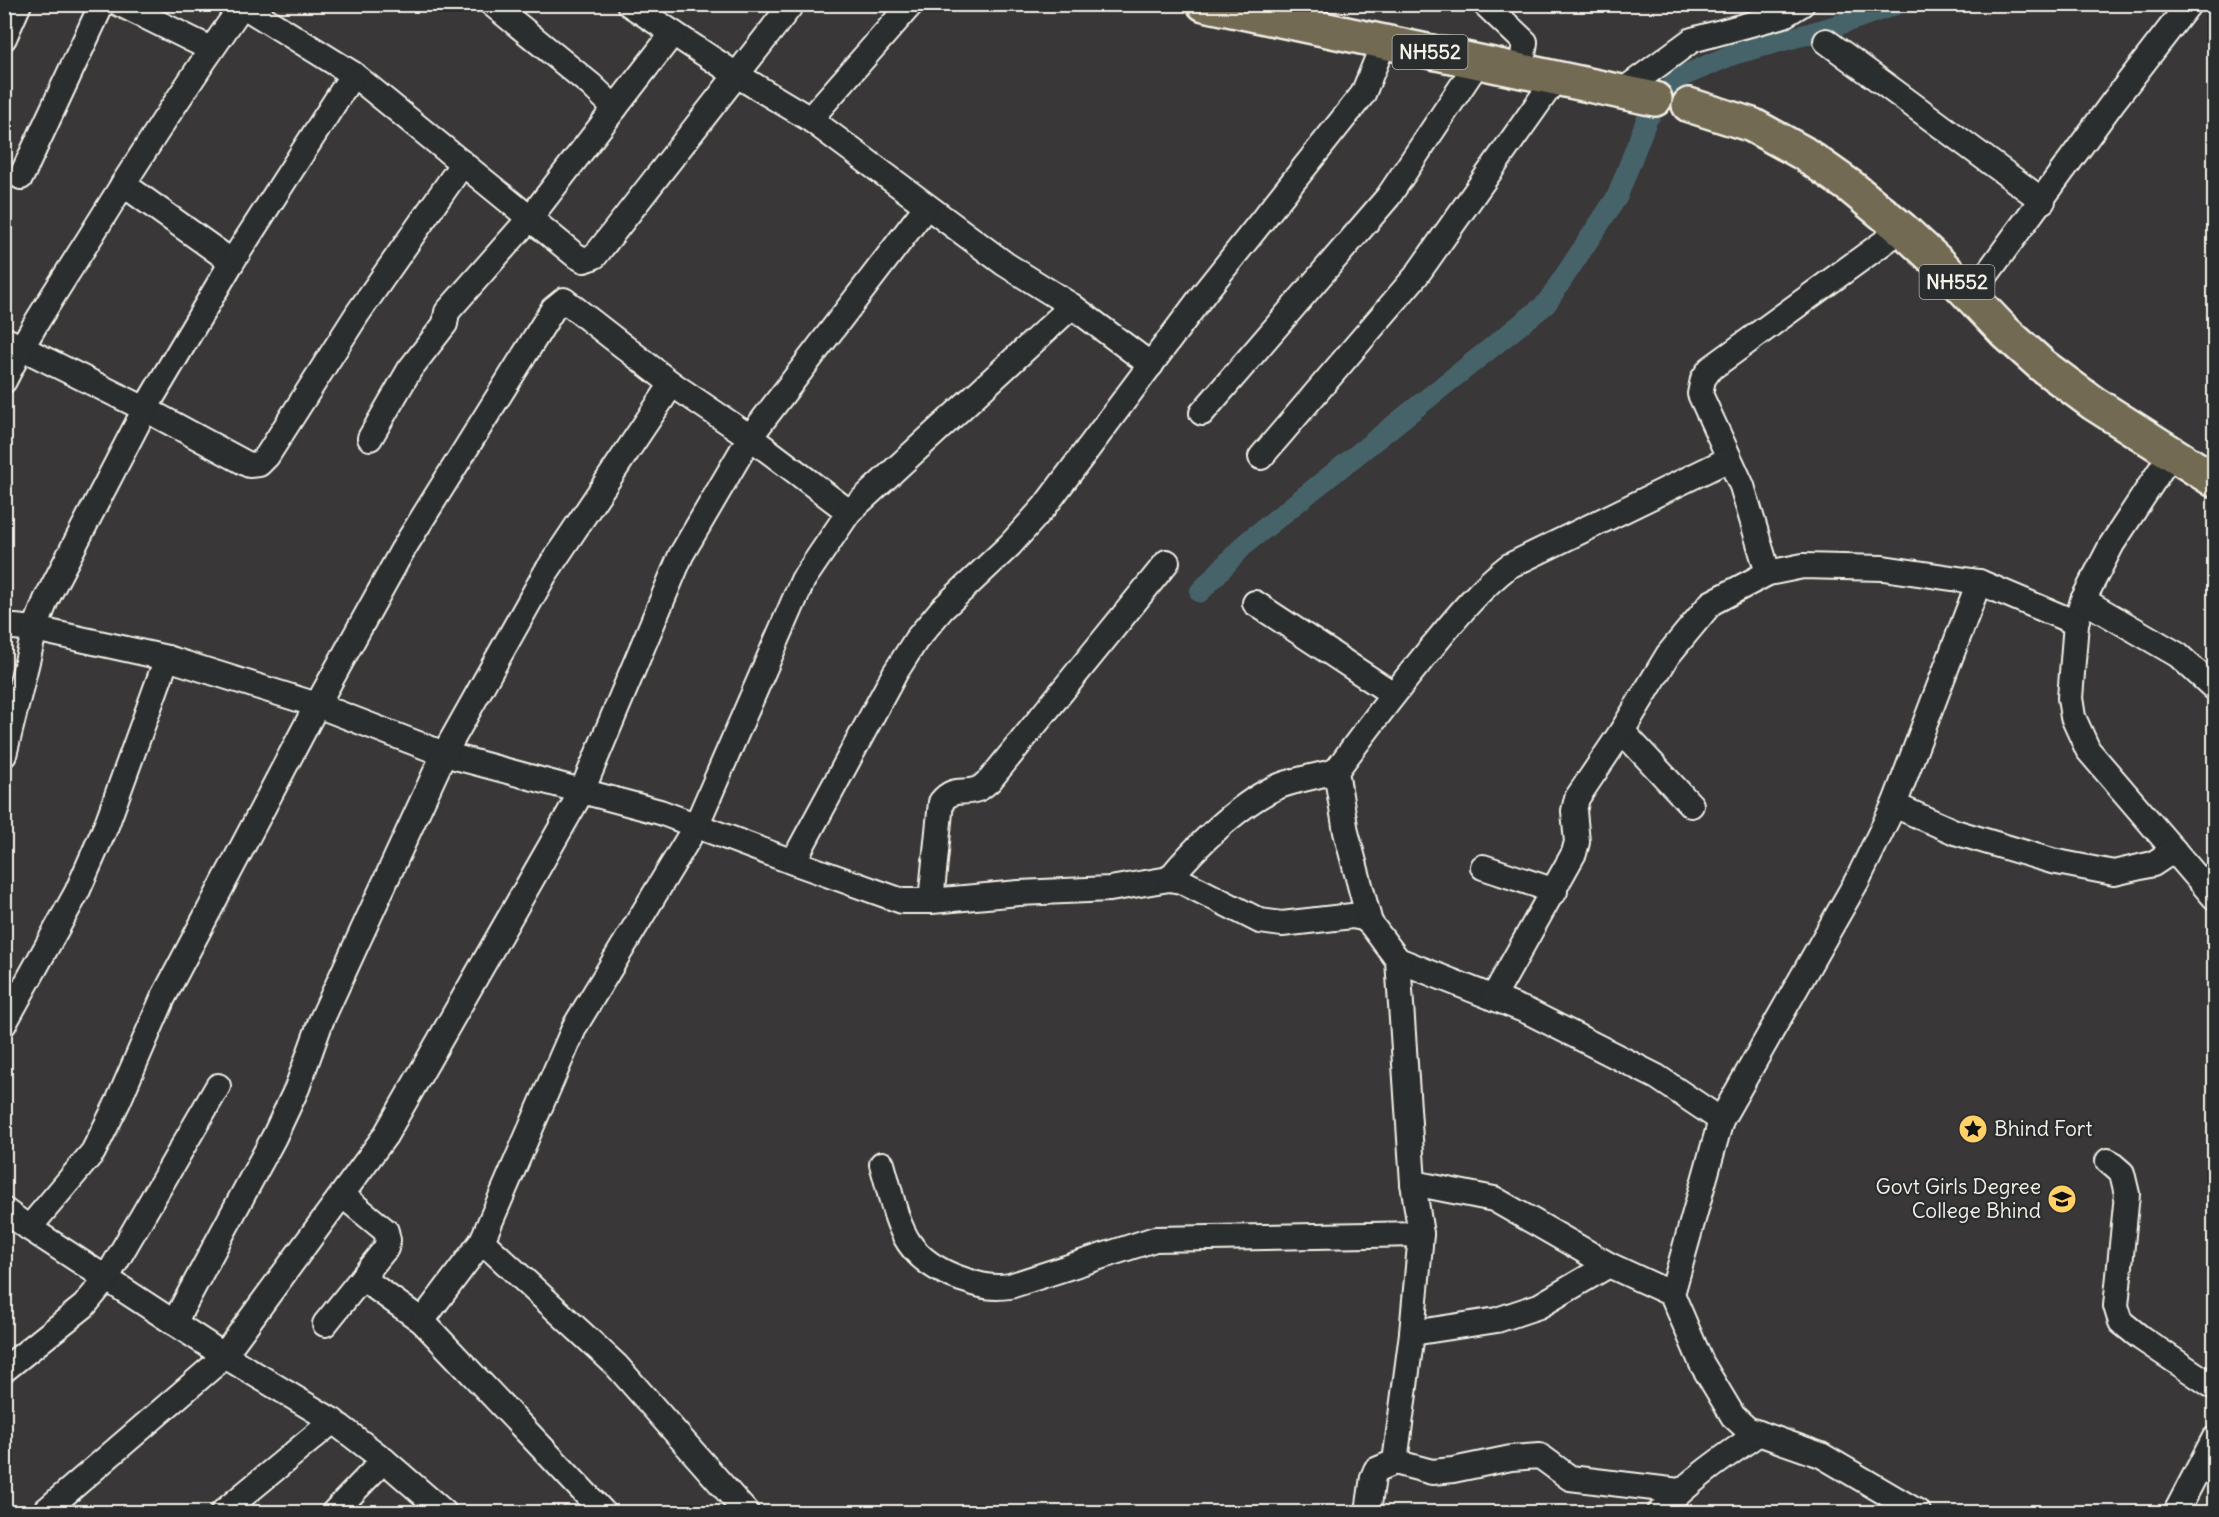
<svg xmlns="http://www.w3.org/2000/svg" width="2219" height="1517" font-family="Delius,sans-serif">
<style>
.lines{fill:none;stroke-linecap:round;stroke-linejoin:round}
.canal{stroke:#47646a;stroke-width:21}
.street-casing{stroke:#f4f1e8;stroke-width:28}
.highway-casing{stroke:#f4f1e8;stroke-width:38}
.street{stroke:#2a2d2e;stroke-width:24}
.highway{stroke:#736b52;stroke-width:33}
.labels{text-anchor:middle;stroke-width:4.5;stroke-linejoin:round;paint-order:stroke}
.shield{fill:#2a2d2e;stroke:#b7b6b0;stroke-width:1.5}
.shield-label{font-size:20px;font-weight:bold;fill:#f4f1e8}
.poi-label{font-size:21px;fill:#f4f1e8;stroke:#2a2d2e;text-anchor:start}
</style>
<rect width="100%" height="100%" fill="#393738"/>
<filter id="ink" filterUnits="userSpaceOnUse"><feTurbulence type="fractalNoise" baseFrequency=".0167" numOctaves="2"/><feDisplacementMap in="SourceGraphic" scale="12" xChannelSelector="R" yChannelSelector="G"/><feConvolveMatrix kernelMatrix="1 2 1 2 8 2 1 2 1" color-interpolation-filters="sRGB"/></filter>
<g filter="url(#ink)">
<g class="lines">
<!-- canal -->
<path class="canal" d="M1200,592l46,-49 300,-239 71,-107 30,-78 31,-41 56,-24 95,-26 68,-24"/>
<!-- street casing -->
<g class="street-casing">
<g id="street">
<path d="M120,4l91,45"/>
<path d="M492,4l99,81 24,23"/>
<path d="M629,4l106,70 75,45 195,145 67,42 79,59"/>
<path d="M1485,4l40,38 -4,29"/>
<path d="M242,5l111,69 222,181 9,5 11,-4 197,-252"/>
<path d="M4,38l15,-34"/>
<path d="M1826,41l217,160"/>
<path d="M1621,92l71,-52 92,-25 18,-11"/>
<path d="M810,119l101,-115"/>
<path d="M21,177l81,-173"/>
<path d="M123,184l109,78"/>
<path d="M1970,297l143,-195 76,-98"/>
<path d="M4,339l141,70 104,56 10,-1 8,-8 91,-143 105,-150"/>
<path d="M4,381c25,-50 56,-96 85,-142 49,-80 100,-158 154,-235"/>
<path d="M1202,413l186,-216 90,-135"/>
<path d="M370,438l40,-69 35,-45 2,-12 83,-94 143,-185"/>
<path d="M2171,454l-59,90 -29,56 -7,23 -6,75 3,19 15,33 126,147"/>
<path d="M1261,457l155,-181 140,-198"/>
<path d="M1768,573l-26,-87 -42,-92 3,-15 7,-10 192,-140"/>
<path d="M2083,600l95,55 36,33"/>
<path d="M1255,603l138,91"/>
<path d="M4,626l31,3 132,29 150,47 127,49 216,58 133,50 109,39h29l88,-8 91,-4 59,-10 12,2 79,40 22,3 70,-8 11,2 7,5 28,37 131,52 128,65 64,43"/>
<path d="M1622,731l69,74"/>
<path d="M4,755l31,-126 11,-29 99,-191 87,-147 121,-188"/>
<path d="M1894,805l61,27 97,29 62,12 39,-9 21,-14"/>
<path d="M793,862l102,-189 21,-33 26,-31 68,-64 35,-39 160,-214 158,-198 21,-52"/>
<path d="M1483,867l72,24"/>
<path d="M1169,879c26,-32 75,-80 113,-94 17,-6 36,-9 54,-14"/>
<path d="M931,901l10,-99c13,-16 21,-7 37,-13 5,-2 8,-6 12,-9l177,-218"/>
<path d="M1370,923l-24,-91 -10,-61c31,-42 63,-84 96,-124 24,-29 47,-58 77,-81l220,-107"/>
<path d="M1493,998l81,-145 3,-11 -3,-31 3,-13 45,-67 46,-76 43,-52 57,-30 35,-7 80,2 96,14 97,41"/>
<path d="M4,1024l73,-132 29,-66 61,-168"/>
<path d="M2108,1161l14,12 5,21 -11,112 5,16 20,16 73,49"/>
<path d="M882,1164c17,57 16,93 79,115 20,6 27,10 49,7l145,-47 266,-5"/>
<path d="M1413,1183l81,16 115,66 63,29"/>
<path d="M4,1210l25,18 196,128 108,65 51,39 -50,52"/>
<path d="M29,1228l64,-76 25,-50 45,-104 154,-293 85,-154 151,-242 11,-9 108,84 78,53 99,75"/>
<path d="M482,1241l134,124 130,147"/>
<path d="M362,1278l60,43 181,191"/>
<path d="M422,1321l60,-80 93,-215 121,-200 107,-246 46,-68 223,-206"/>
<path d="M174,1323l100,-186 23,-49 24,-67 123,-267 101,-180 127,-190"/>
<path d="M325,1324l61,-76 2,-8 -2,-9 -44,-36"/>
<path d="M1412,1333l85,-13 42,-14 70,-41"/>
<path d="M4,1370l80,-64 22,-27 112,-193"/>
<path d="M384,1460l60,52"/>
<path d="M1395,1462l37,10 21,-2 58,-12 29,-2 30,22 109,13"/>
<path d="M44,1512l181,-156 2,-5 158,-215 197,-345 99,-236 69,-118 176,-230"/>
<path d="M223,1512l110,-91"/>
<path d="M1368,1512l5,-35 3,-7 19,-8 17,-129 9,-99 -8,-51 -15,-223"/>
<path d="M1660,1512c29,-31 64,-55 99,-79"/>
<path d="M1918,1512l-97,-57 -74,-26 -14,-13 -31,-52 -30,-70 49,-174 137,-241 36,-74 85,-223"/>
<path d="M2176,1512l38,-73"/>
</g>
</g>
<!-- highway casing -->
<g class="highway-casing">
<g id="highway">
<path d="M1204,4l451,95"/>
<path d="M1689,105l63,20 51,28 48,34 51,42 38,35 64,67 39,35 50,37 121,77"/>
</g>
</g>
<!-- street -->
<use href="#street" class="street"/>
<!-- highway -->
<use href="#highway" class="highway"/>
</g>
</g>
<!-- icons -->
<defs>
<g id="sight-disc" transform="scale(1.5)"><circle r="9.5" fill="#ffd166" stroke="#2a2d2e"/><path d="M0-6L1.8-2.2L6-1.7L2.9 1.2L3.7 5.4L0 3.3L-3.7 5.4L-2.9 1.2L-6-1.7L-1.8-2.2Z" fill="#111"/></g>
<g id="university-disc" transform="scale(1.5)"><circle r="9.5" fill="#ffd166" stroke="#2a2d2e"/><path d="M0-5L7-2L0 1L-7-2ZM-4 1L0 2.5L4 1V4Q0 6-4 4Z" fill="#111"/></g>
</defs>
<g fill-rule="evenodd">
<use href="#sight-disc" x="1973" y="1129"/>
<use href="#university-disc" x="2062" y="1199"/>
</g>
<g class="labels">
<!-- shield labels -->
<g class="shield">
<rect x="1392.5" y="35" width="75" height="34" rx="4.5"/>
<rect x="1919.5" y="265" width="75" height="34" rx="4.5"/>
</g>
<g class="shield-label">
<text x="1430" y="59">NH552</text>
<text x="1957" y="289">NH552</text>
</g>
<!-- poi labels -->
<g class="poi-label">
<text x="1994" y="1136">Bhind Fort</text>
<text x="2041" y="1194" text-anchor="end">Govt Girls Degree<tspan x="2041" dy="24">College Bhind</tspan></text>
</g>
</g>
<!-- margin -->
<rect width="2219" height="1517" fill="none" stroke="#2a2d2e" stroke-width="24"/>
<rect x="12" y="12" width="2195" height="1493" fill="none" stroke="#f4f1e8" stroke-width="2" filter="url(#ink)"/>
</svg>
